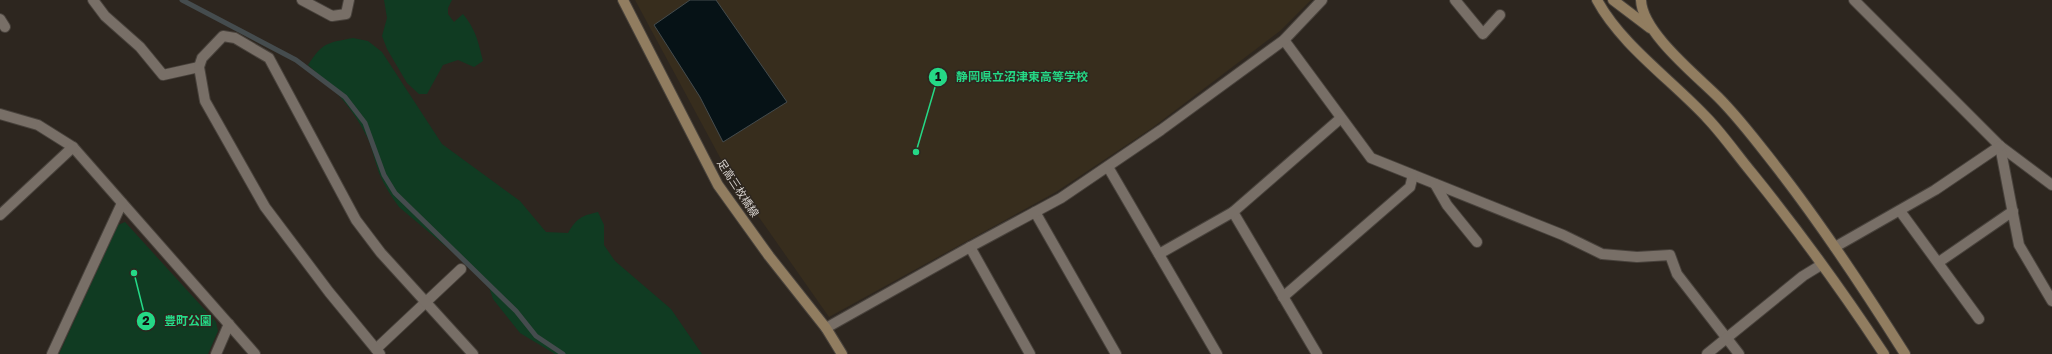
<svg xmlns="http://www.w3.org/2000/svg" width="2052" height="354" font-family="'Golos Text','Noto Sans JP',sans-serif">
<style>
.education{fill:#372d1d}
.green{fill:#103b22}
.water{fill:#061216;stroke:#454c4e}
.lines{fill:none;stroke-linecap:round;stroke-linejoin:round}
.stream{stroke:#454c4e;stroke-width:5}
.street-casing{stroke:#48423c;stroke-width:12}
.secondary-casing{stroke:#48423c;stroke-width:12}
.street{stroke:#786f67;stroke-width:10}
.secondary{stroke:#917d60;stroke-width:10}
.labels{text-anchor:middle;stroke-width:3;stroke-linejoin:round;paint-order:stroke}
.street-label{font-size:11px;fill:#d8d3cf;stroke:#2d261f}
.leader{fill:none;stroke:#25d886;stroke-width:1.5}
.callout-dot{fill:#25d886;stroke:#2d261f;stroke-width:1.5}
.mark-label{font-size:12px;text-anchor:middle;font-weight:bold;fill:#111}
.callout-label{font-size:12px;text-anchor:middle;font-weight:bold;fill:#25d886;stroke:#2d261f;stroke-width:3;stroke-linejoin:round;paint-order:stroke}
</style>
<rect width="100%" height="100%" fill="#2d261f"/>
<!-- education -->
<path class="education" d="M635,0h676l-31,31 -128,97 -96,64 -227,125 -99,-141z"/>
<!-- green -->
<g class="green">
<path d="M384,0h68l-4,8v6l6,8 9,-8c13,16 15,27 20,47l-9,6 -16,-7 -15,5 -16,29h-8l-12,-11 -20,-34 -5,-13 5,-18z"/>
<path d="M353,38l15,3 14,11 60,92 78,57 26,31 22,1c9,-15 13,-17 30,-21l6,13v20l11,16 56,48 31,45h-147l-35,-21 -27,-34 -6,-18 -88,-74c-8,-11 -15,-22 -20,-34 -4,-11 -6,-22 -10,-32 -15,-32 -35,-53 -61,-76 15,-23 19,-22 45,-27z"/>
<path d="M125,222l91,100 2,9 -10,23h-149l59,-129z"/>
</g>
<!-- water -->
<path class="water" d="M690,0h26l71,102 -64,40 -23,-45 -46,-72z"/>
<g class="lines">
<!-- stream -->
<path class="stream" d="M182,0l114,60 49,37 20,26 19,52 11,18 121,118 20,25 27,18"/>
<!-- street casing -->
<g class="street-casing">
<g id="street">
<path d="M93,0l12,16 35,31 23,28 36,-8"/>
<path d="M302,0l30,16 14,-2 3,-14"/>
<path d="M1455,0l28,34 17,-19"/>
<path d="M1854,0l146,146 52,39"/>
<path d="M0,19l5,8"/>
<path d="M1284,40l87,118 192,77 39,19 35,3 33,-2 7,19 62,80"/>
<path d="M0,114l38,11 35,22 182,207"/>
<path d="M2000,146l19,99 33,56"/>
<path d="M1108,167l109,187"/>
<path d="M1435,184l12,21 30,37"/>
<path d="M1900,211l79,108"/>
<path d="M1035,212l81,142"/>
<path d="M1233,212l84,142"/>
<path d="M0,215l73,-68"/>
<path d="M970,247l60,107"/>
<path d="M1835,247l100,-57 65,-44"/>
<path d="M1159,254l74,-42 108,-94"/>
<path d="M1939,262l74,-51"/>
<path d="M1283,297l127,-110 3,-12"/>
<path d="M826,328l144,-81 91,-49 100,-68 123,-90 38,-40"/>
<path d="M376,349l85,-80"/>
<path d="M52,354l70,-151"/>
<path d="M216,354l13,-30"/>
<path d="M380,354l-51,-62 -64,-85 -60,-106 -6,-34 3,-9 21,-22 12,2 34,20 87,162 25,33 92,101"/>
<path d="M1707,354l96,-78 18,-11"/>
</g>
</g>
<!-- secondary casing -->
<g class="secondary-casing">
<g id="secondary">
<path d="M623,0l95,185 51,71 57,72 16,26"/>
<path d="M1597,0c24,45 76,81 111,119 16,17 29,36 44,54 47,58 91,119 132,181"/>
<path d="M1613,0l37,28"/>
<path d="M1641,0c1,32 55,75 77,97 21,21 39,45 57,68 47,60 89,124 130,189"/>
</g>
</g>
<!-- street -->
<use href="#street" class="street"/>
<!-- secondary -->
<use href="#secondary" class="secondary"/>
</g>
<g class="labels">
<!-- street labels -->
<g class="street-label">
<text transform="translate(738 188) rotate(57)" y="4">足高三枚橋線</text>
</g>
</g>
<!-- callouts -->
<path class="leader" d="M916 152L938 77M134 273L146 321"/>
<g class="callout-dot">
<circle cx="916" cy="152" r="4"/>
<circle cx="134" cy="273" r="4"/>
<circle cx="938" cy="77" r="10"/>
<circle cx="146" cy="321" r="10"/>
</g>
<g class="mark-label">
<text x="938" y="81">1</text>
<text x="146" y="325">2</text>
</g>
<g class="callout-label">
<text x="1022" y="81">静岡県立沼津東高等学校</text>
<text x="188" y="325">豊町公園</text>
</g>
</svg>
